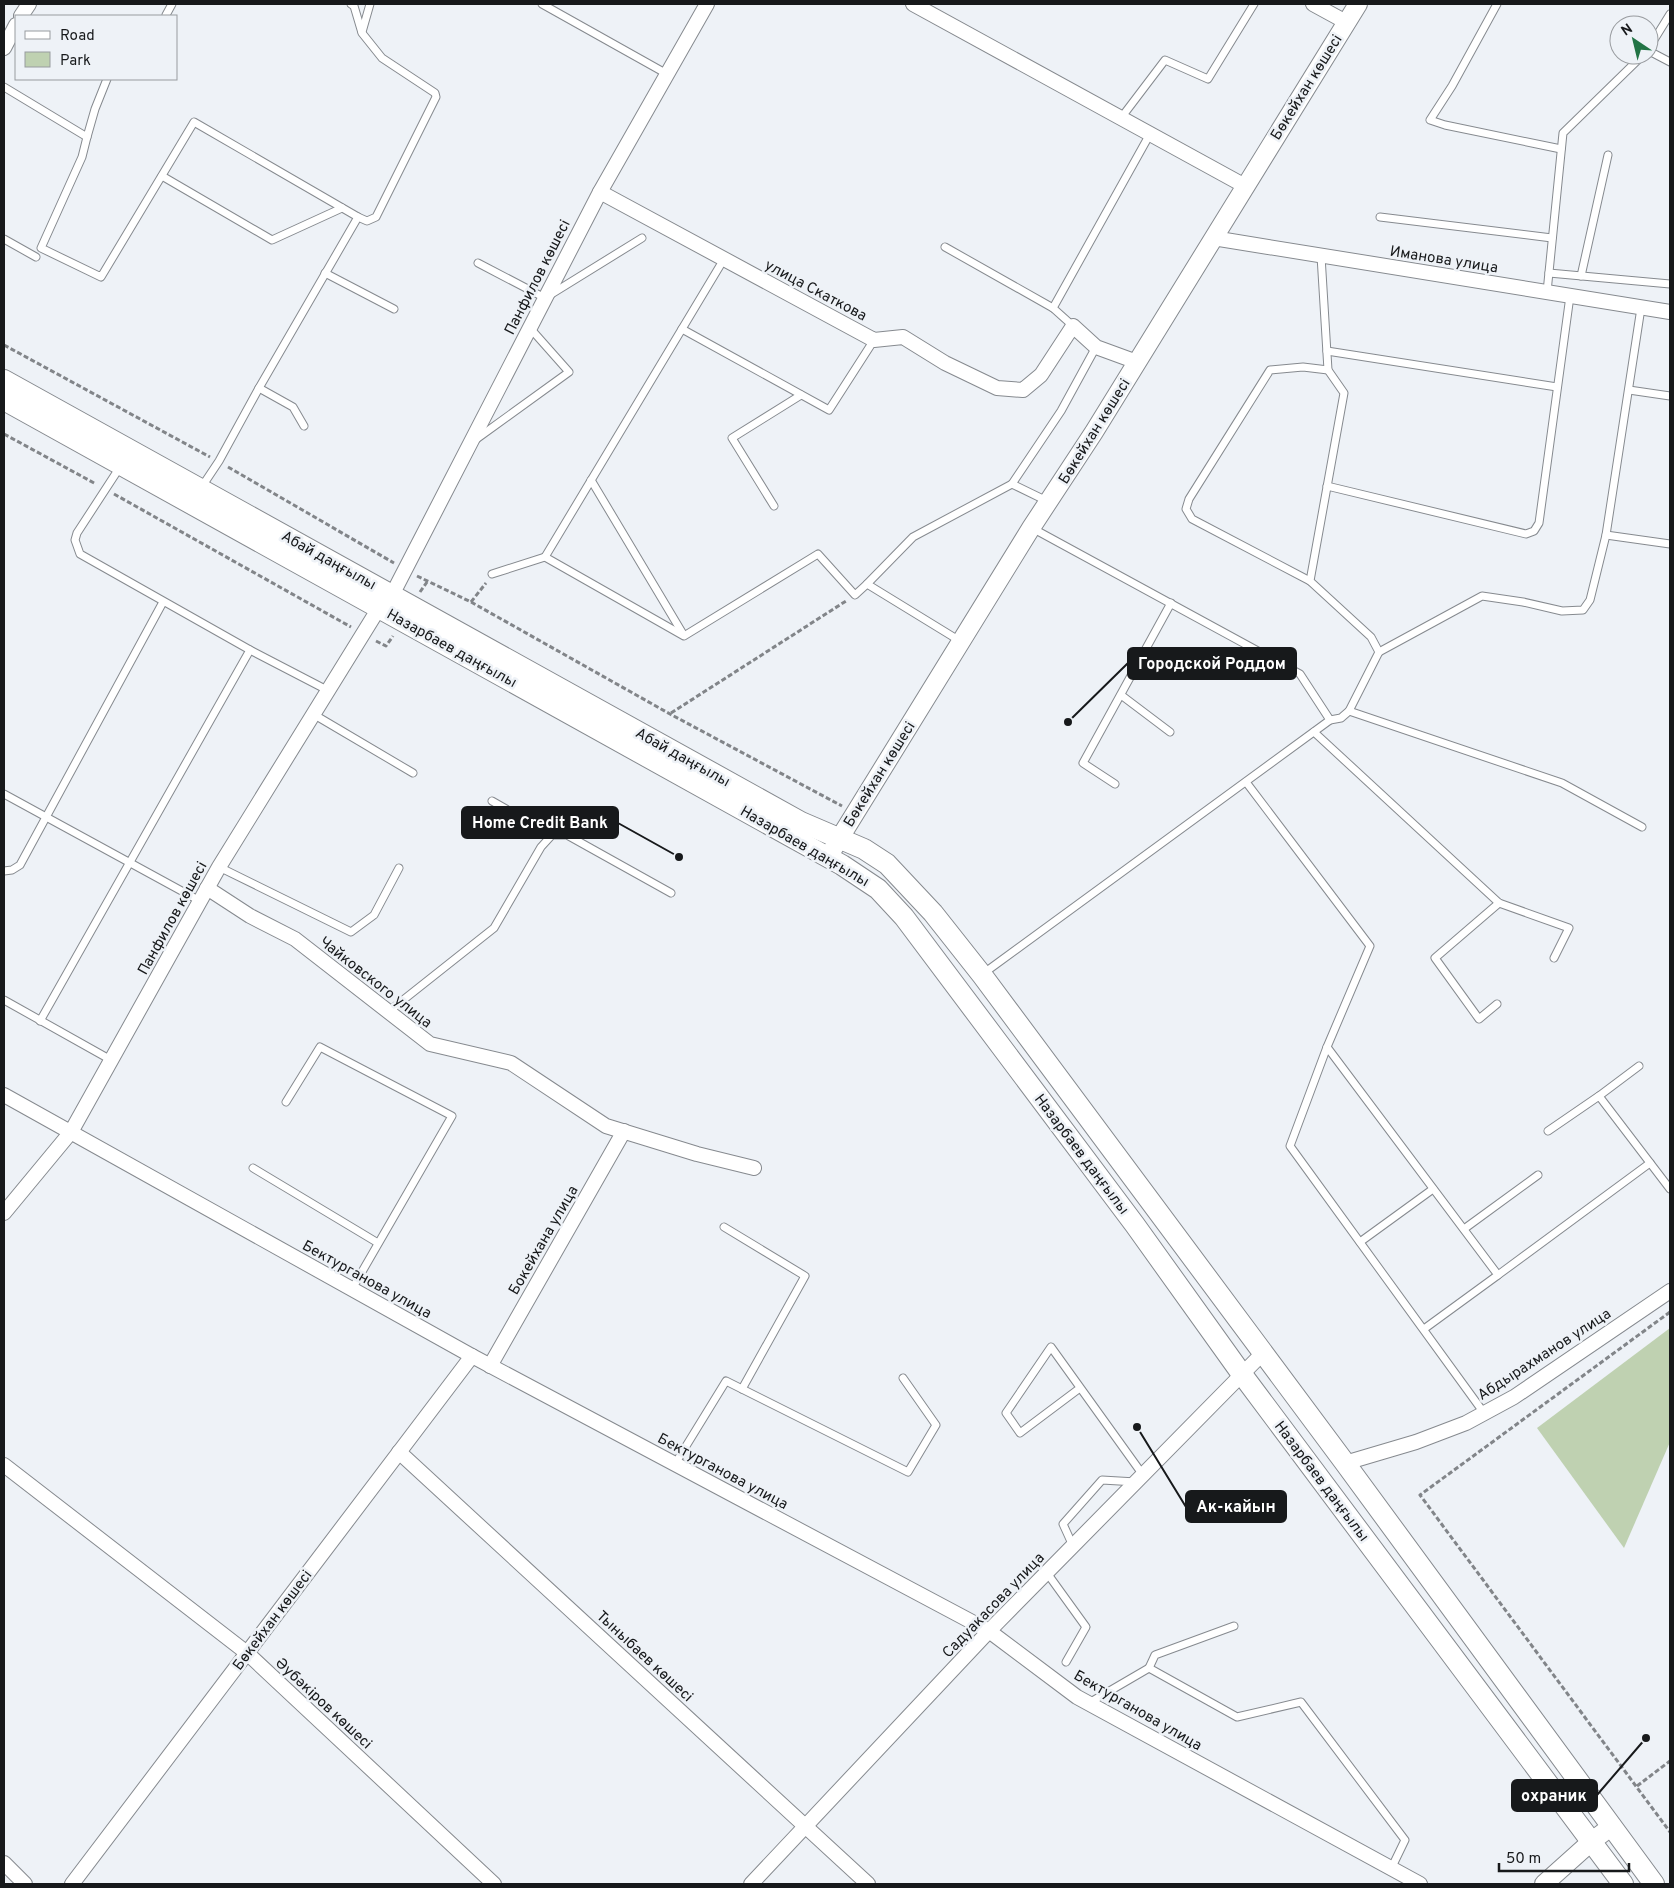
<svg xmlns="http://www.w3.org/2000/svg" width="1674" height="1888" font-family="Overpass,sans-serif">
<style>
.green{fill:#bfd1b1}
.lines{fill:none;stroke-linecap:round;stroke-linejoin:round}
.service-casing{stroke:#868a8f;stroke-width:9}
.minor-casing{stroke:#868a8f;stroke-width:16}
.tertiary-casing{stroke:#868a8f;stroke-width:20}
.secondary-casing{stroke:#868a8f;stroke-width:22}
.path{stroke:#828589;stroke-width:3;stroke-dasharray:5 2.5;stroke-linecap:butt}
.service{stroke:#fff;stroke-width:7}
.minor{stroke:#fff;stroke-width:14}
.tertiary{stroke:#fff;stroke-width:18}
.secondary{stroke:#fff;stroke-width:20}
.labels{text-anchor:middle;stroke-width:5;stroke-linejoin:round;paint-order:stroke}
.street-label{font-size:15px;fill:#17191b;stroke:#eef2f7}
.leader{fill:none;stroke:#17191b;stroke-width:2}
.callout-dot{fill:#17191b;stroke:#eef2f7;stroke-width:2}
.callout{fill:#17191b;stroke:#17191b;stroke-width:2}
.callout-label{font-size:16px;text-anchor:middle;font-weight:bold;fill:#fff}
</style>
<rect width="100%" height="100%" fill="#eef2f7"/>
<!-- green -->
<path class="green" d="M1670,1328v114l-46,106 -87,-120z"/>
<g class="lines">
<!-- service casing -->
<g class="service-casing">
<g id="service">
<path d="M542,4l125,70"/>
<path d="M1497,4l-45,82 -22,34 15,5 116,24"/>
<path d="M166,15l6,-11"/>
<path d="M362,32l8,-28"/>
<path d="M1649,48l21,-34"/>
<path d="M1649,51l21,11"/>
<path d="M4,87l83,50 8,-28 12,-30"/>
<path d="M1121,118l44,-58 43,19 46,-75"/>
<path d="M87,137l-5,20 -41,91 60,29 93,-155 164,95 9,4 9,-4 60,-120 -1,-4 -53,-35 -20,-25 -8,-27 -3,-2"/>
<path d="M162,176l110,64 70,-32"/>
<path d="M1380,217l172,21"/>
<path d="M4,239l32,18"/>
<path d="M945,247l108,61"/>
<path d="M1321,256l7,114 16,23 -34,188 61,56 8,15 -30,59 -8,7 -11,2"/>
<path d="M724,259l-179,298 139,79 134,-82 37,41 12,-11 93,57"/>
<path d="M478,263l67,35 97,-60"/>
<path d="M325,273l69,36"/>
<path d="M1549,273l121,11"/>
<path d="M1581,276l27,-121"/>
<path d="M1547,292l16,-159 80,-78"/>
<path d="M1073,326l-20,-18 97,-174"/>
<path d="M682,329l147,81 45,-70"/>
<path d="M1327,351l230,36"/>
<path d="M259,388l34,19 11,19"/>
<path d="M1629,390l41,6"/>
<path d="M475,440l94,-68 -39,-44"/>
<path d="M120,467l-43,66 -2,7 5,14 170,96 77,40"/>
<path d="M591,480l92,154"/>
<path d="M1012,484l49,-73 35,-64"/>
<path d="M1327,486l199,48 8,-3 5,-8 31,-227"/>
<path d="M201,488l18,-27 40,-73 99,-171"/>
<path d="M774,506l-42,-68 69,-43"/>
<path d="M1606,535l64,9"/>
<path d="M492,574l53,-17"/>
<path d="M1310,581l-118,-62 -6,-10 3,-10 81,-129 33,-3 25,3"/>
<path d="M867,584l46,-47 99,-53 35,17"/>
<path d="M1379,652l103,-56 41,6 39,9 21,-1 7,-10 16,-65 35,-227"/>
<path d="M1121,695l49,37"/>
<path d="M1349,711l213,72 80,44"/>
<path d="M313,714l100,59"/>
<path d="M1314,732l185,171 70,25 -15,30"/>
<path d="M1246,782l124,164 -43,101 -37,99 194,267"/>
<path d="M1115,784l-32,-21 88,-160"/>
<path d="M4,794l196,107"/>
<path d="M492,801l60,34"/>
<path d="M219,867l132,65 23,-17 25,-47"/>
<path d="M4,871l8,-1 8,-5 143,-263"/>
<path d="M984,973l346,-253 -30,-46 -268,-146"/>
<path d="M4,1000l107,60"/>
<path d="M1497,1004l-18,15 -44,-61 64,-55"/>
<path d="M388,1012l106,-84 47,-81 11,-12h15l104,58"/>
<path d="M40,1021l210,-371"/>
<path d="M1327,1047l171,228 -74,54"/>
<path d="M1599,1096l40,-30"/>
<path d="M286,1102l34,-55 132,69 -100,173"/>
<path d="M1548,1131l51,-35 71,93"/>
<path d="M253,1168l125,75"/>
<path d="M724,1227l81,49 -63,113"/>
<path d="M1464,1229l74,-54"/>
<path d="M1360,1242l73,-53"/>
<path d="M1498,1275l152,-112"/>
<path d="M1080,1388l-60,45 -14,-20 45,-66 92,128"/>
<path d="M675,1464l51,-83 182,91 28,-47 -33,-47"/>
<path d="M1073,1546l-10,-22 39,-44 34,2"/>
<path d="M1047,1573l39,54 -20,35"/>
<path d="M1149,1668l6,-13 79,-29"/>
<path d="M1089,1703l60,-35 88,49 64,-15 104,138 -14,29"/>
</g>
</g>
<!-- minor casing -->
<g class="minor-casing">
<g id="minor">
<path d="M913,4l332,182"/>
<path d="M1313,4l33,18"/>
<path d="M21,16l8,-12"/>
<path d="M4,48l12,-23"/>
<path d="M600,192l274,148 29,-3 42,26 52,25 26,2 18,-15 32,-49 23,21 41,15"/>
<path d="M1213,238l457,74"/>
<path d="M392,595l208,-403 107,-188"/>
<path d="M207,888l43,28 45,23 135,105 81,19 95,63 91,28 57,14"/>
<path d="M4,1095l468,261 517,275 88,66 343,187"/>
<path d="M4,1213l67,-81 148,-265 160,-259"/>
<path d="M490,1366l134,-235"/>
<path d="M399,1452l469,432"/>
<path d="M1345,1463l71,-21 50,-19 48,-26 156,-106"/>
<path d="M4,1465l243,188 247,231"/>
<path d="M4,1863l21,21"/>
<path d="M72,1884l400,-528"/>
<path d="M751,1884l238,-253 274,-278"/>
</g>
</g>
<!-- tertiary casing -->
<g class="tertiary-casing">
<g id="tertiary">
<path d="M833,849l198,-321 63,-96 264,-428"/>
<path d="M1544,1884l48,-43 20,-15"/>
</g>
</g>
<!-- secondary casing -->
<g class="secondary-casing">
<g id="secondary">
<path d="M4,380l797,442 63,27 23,15 46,49 49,62 363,488 309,421"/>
<path d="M4,400l838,465 36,24 26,28 231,308 106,148 382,511"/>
</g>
</g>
<!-- path -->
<g class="path">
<path d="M4,345l206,112"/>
<path d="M4,434l92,50"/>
<path d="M228,467l166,96"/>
<path d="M114,494l237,133"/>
<path d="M417,576l54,26 199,112 172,92"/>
<path d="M420,592l7,-10"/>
<path d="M471,602l15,-19"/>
<path d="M376,641l10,5 7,-10"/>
<path d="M671,713l175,-112"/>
<path d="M1670,1312l-250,183 250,337"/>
<path d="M1637,1786l33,-25"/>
</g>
<!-- service -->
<use href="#service" class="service"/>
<!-- minor -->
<use href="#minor" class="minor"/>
<!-- tertiary -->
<use href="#tertiary" class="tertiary"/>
<!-- secondary -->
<use href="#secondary" class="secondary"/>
</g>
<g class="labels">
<!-- street labels -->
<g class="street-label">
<text transform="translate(1306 87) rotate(-58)" y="5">Бөкейхан көшесі</text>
<text transform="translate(1444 259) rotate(9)" y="5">Иманова улица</text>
<text transform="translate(537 277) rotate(-63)" y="5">Панфилов көшесі</text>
<text transform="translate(816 290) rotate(28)" y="5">улица Скаткова</text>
<text transform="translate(1094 431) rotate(-58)" y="5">Бөкейхан көшесі</text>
<text transform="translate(329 560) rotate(29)" y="5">Абай даңғылы</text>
<text transform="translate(452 648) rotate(29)" y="5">Назарбаев даңғылы</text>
<text transform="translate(683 757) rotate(29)" y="5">Абай даңғылы</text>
<text transform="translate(879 774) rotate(-58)" y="5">Бөкейхан көшесі</text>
<text transform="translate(805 846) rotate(30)" y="5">Назарбаев даңғылы</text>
<text transform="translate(172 918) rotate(-61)" y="5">Панфилов көшесі</text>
<text transform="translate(376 982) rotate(38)" y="5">Чайковского улица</text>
<text transform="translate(1082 1154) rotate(53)" y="5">Назарбаев даңғылы</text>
<text transform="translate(543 1240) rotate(-60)" y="5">Бокейхана улица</text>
<text transform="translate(367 1279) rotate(29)" y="5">Бектурганова улица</text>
<text transform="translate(1544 1354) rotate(-33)" y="5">Абдырахманов улица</text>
<text transform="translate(723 1471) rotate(28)" y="5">Бектурганова улица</text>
<text transform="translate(1322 1481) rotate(53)" y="5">Назарбаев даңғылы</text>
<text transform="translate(993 1605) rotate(-46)" y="5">Садуакасова улица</text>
<text transform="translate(272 1620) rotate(-53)" y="5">Бөкейхан көшесі</text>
<text transform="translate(645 1656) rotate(43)" y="5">Тыныбаев көшесі</text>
<text transform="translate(324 1703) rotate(43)" y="5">Әубәкіров көшесі</text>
<text transform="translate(1138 1710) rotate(30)" y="5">Бектурганова улица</text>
</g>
</g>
<!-- callouts -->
<path class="leader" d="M1068 722L1128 663M679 857L618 823M1137 1427L1186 1507M1646 1738L1597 1795"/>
<g class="callout-dot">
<circle cx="1068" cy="722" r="5"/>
<circle cx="679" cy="857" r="5"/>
<circle cx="1137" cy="1427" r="5"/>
<circle cx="1646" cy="1738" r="5"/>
</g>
<g class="callout">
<rect x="1128" y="648" width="168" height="31" rx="5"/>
<rect x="462" y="807" width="156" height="31" rx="5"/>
<rect x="1186" y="1491" width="100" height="31" rx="5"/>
<rect x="1512" y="1780" width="85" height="31" rx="5"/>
</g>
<g class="callout-label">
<text x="1212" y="669">Городской Роддом</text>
<text x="540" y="828">Home Credit Bank</text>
<text x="1236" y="1512">Ак-кайын</text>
<text x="1554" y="1801">охраник</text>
</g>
<!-- border -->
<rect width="1674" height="1888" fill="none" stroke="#17191b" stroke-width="10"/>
<!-- legend -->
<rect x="15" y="15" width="162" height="65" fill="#eef2f7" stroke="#989b9f"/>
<rect x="25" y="31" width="25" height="8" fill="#ffffff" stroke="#989b9f"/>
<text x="60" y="40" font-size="15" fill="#17191b">Road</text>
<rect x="25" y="52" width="25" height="15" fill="#bfd1b1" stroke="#989b9f"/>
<text x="60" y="65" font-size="15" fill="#17191b">Park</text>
<!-- north arrow -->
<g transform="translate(1634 40) rotate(325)"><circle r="24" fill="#eef2f7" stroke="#989b9f"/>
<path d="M0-4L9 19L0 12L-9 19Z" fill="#227445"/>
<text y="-8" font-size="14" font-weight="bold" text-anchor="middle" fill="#17191b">N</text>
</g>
<!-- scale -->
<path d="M1499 1863v8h130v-8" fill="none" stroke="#17191b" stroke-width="2.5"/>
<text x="1506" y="1863" font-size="15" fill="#17191b" stroke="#eef2f7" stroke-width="4" paint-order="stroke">50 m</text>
</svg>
